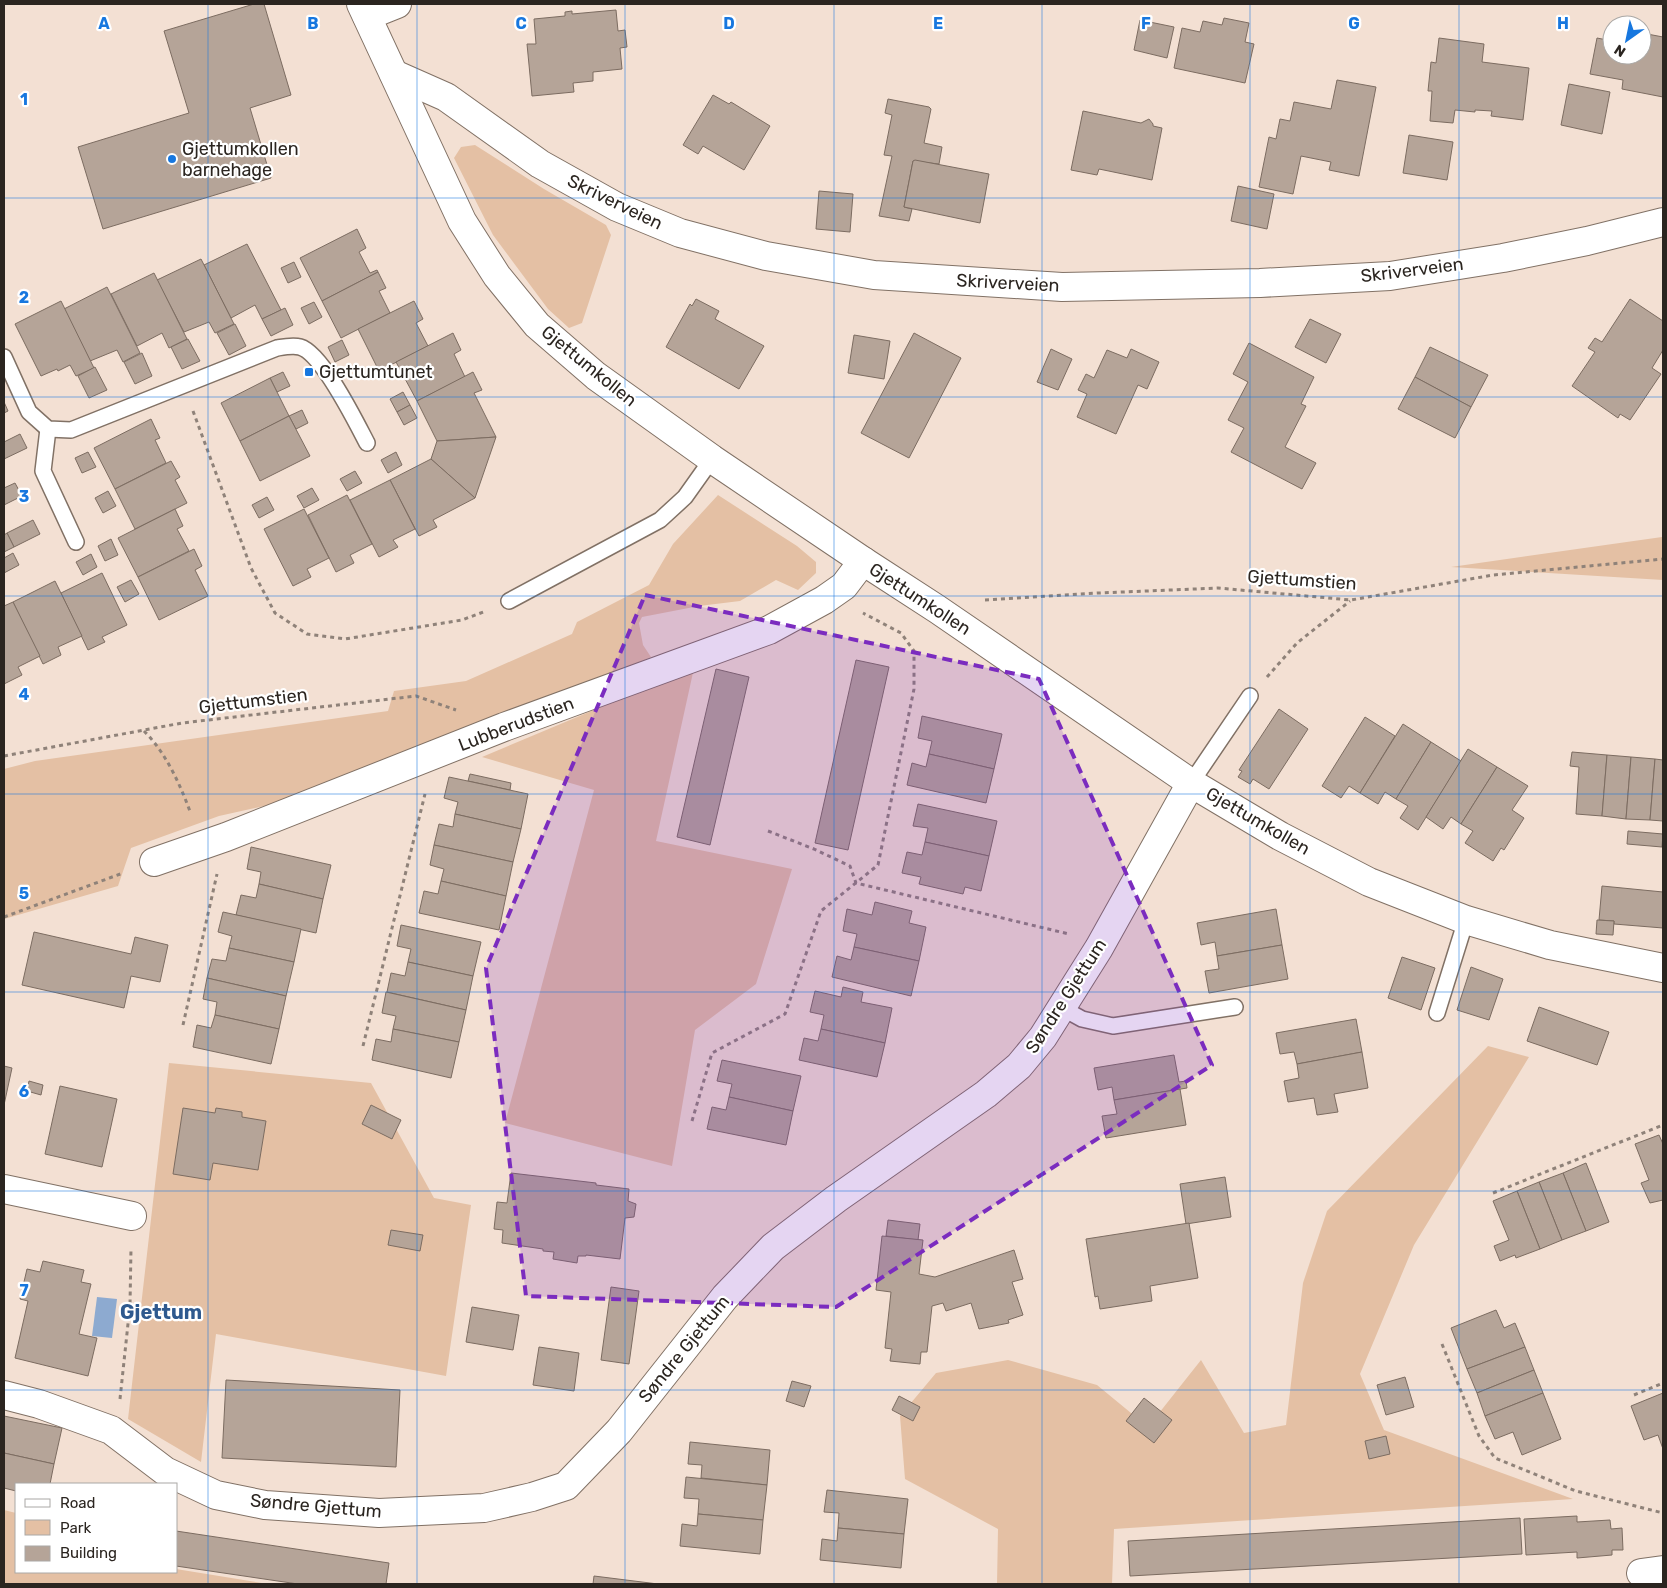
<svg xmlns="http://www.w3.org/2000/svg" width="1667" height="1588" font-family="Rubik,sans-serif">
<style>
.green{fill:#e4c0a4}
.water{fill:#8daad0}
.building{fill:#b5a498;stroke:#7c6c61}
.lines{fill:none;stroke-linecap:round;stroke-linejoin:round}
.lane-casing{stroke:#817165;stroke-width:18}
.street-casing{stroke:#817165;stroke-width:30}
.path{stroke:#8f8279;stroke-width:3;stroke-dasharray:4 4;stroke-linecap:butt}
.lane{stroke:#fff;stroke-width:15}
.street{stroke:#fff;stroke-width:28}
.marked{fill:#7b2cbf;fill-opacity:0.2;stroke:#7b2cbf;stroke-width:4;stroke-dasharray:10 6;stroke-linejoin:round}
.grid{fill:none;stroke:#1777df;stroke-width:1;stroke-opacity:0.55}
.poi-dot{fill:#1777df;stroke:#fff;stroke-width:2}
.labels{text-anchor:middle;stroke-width:4.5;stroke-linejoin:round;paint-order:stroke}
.poi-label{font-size:18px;fill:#2b2520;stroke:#fff;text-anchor:start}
.street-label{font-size:18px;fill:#2b2520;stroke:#fff}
.quarter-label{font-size:20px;font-weight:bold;fill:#2e598e;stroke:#fff}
.grid-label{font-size:16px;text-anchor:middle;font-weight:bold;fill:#1777df;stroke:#fff;stroke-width:4.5;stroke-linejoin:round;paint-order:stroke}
</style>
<rect width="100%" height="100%" fill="#f3e0d3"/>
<!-- green -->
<g class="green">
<path d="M475,145l69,44 62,36 5,10 -29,88 -13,5 -21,-19 -55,-74 -39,-77 7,-11z"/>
<path d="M718,495l79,51 19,16v11l-18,17 -22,-10 -36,21 -41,5 -57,11 -3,6 4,22 8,12 -12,6 -366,141 -54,12 -88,32 -13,38 -114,33v-150l31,-8 353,-50 6,-20 72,-10 106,-47 5,-12 72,-37 24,-41z"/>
<path d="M1662,537l1,43 -212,-13z"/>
<path d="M694,668l-38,173 136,28 -36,115 -61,46 -23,136 -167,-43 89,-333 -112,-33z"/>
<path d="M1488,1046l41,11 -115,188 -54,129 24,56 189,69 -459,30 -2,55h-115l1,-55 -93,-50 -5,-63 36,-43 72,-13 89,25 51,42 53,-67 43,73 42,-8 17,-142 24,-72z"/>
<path d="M169,1063l202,20 63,115 37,7 -25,171 -230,-42 -15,128 -73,-43z"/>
<path d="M4,1510l12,3v59h160v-3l92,15h-264z"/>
</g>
<!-- water -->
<path class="water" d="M97,1297l20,2 -5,39 -20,-2z"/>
<!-- building -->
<g class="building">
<path d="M254,4h10l27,91 -41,13 21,70 -168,51 -25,-82 111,-34 -25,-82z"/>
<path d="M616,10l2,21 7,-1 2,17 -7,1 2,21 -29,3v9l-20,2 1,9 -42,4 -5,-52h9l-2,-25 31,-3v-4l7,-1v3z"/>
<path d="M1224,18l25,5 -4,19 9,2 -9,39 -71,-15 8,-40 18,4 3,-11 19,4z"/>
<path d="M1140,20l34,7 -7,31 -33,-8z"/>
<path d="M1642,33l21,4v60l-41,-8 1,-9 -33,-6 7,-36 15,3v14h30z"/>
<path d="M1439,38l45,6 -2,18 47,6 -6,52 -32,-4 1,-5 -17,-1v2l-20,-2 -2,13 -23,-2 2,-30h-4l3,-29 5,1z"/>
<path d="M1337,80l39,7 -17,89 -30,-6 2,-8 -30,-6 -8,38 -34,-7 10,-50 7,2 4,-20 10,2 4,-19 37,7z"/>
<path d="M1569,84l41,8 -8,42 -41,-9z"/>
<path d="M713,95l16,9 2,-2 39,24 -26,44 -41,-24 -5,8 -15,-9z"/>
<path d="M888,99l41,8 2,2 -7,34 18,4 -3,17 -26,-3 -9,46 8,2 -3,12 -30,-5 13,-60 -8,-1 8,-40 -7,-2z"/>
<path d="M1083,111l58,12 8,-4 4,5v2l9,2 -10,52 -53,-11 -2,6 -26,-5z"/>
<path d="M1409,135l44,7 -6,38 -44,-7z"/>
<path d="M915,160l74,14 -9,49 -76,-16 9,-46z"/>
<path d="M1238,186l36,8 -7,35 -36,-8z"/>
<path d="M819,191l34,3 -3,38 -34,-3z"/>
<path d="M357,229l9,19 -7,4 11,21 7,-3 1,2 -56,29 -22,-43z"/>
<path d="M247,244l34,66 -19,9 -7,-14 -24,13 -27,-53z"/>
<path d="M201,259l33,65 -19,9 -6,-11 -25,10 -27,-52z"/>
<path d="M294,262l7,15 -13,6 -7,-15z"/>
<path d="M378,272l8,16 -7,3 11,22 -49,25 -19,-37z"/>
<path d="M154,273l33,66 -18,9 -7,-15 -25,13 -26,-52z"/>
<path d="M107,287l33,66 -17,9 -6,-12 -27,11 -26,-52z"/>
<path d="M696,299l23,12 -4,8 49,27 -25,43 -73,-42 24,-43 2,2z"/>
<path d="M1630,299l33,22v29l-11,18 9,6 -31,46 -10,-6 -2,4 -46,-32 23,-34 -7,-4 7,-10 7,4z"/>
<path d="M61,301l33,67 -18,8 -6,-11 -12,6 -1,-2 -16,7 -26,-52z"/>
<path d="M414,301l9,18 -7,4 12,23 -49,25 -21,-42z"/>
<path d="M314,302l8,15 -13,7 -8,-16z"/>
<path d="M285,308l8,17 -22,11 -9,-17z"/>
<path d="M1310,319l31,15 -15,29 -31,-16z"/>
<path d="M235,324l11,22 -17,9 -12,-22z"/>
<path d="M453,333l8,17 -7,4 11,23 -48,24 -21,-39z"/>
<path d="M914,333l47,25 -52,100 -48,-25z"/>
<path d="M854,335l36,6 -6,38 -36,-6z"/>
<path d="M188,339l12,22 -18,8 -11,-22z"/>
<path d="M342,340l7,15 -14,7 -7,-15z"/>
<path d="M1249,343l65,34 -13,27 5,2 -21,41 31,16 -14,26 -71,-37 13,-24 -16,-8 20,-38 -15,-8z"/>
<path d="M1430,347l58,28 -17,32 -56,-30z"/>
<path d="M1051,349l21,10 -14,31 -21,-8z"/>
<path d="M1131,349l28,13 -12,27 -9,-4 -22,49 -39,-17 10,-23 -9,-4 8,-16 8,4 13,-28 20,8z"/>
<path d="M142,353l10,23 -17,8 -11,-22z"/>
<path d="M95,367l12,23 -18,8 -11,-22z"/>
<path d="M283,372l7,14 -13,6 -7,-14z"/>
<path d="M473,372l9,18 -8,3 22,44 -59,4 -20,-40z"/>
<path d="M1415,377l56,30 -16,31 -57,-29z"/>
<path d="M270,378l19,38 -49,25 -19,-38z"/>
<path d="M403,392l7,13 -13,7 -7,-13z"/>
<path d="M4,402l4,9 -4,2z"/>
<path d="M410,405l7,13 -13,7 -7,-13z"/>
<path d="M302,410l6,13 -12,6 -7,-13z"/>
<path d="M289,416l21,40 -50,25 -20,-40z"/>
<path d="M151,419l9,19 -5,2 11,23 -51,26 -21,-41z"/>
<path d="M20,434l7,14 -23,11v-17z"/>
<path d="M496,437l-21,61 -44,-39 6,-18z"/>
<path d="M88,452l8,15 -14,6 -7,-15z"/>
<path d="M396,452l6,13 -14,8 -7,-13z"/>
<path d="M431,459l44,39 -42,22 4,7 -18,9 -29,-56z"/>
<path d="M171,461l9,16 -5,3 12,23 -52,26 -20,-40z"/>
<path d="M355,471l7,12 -15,8 -7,-12z"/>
<path d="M390,480l25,49 -22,11 5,7 -19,10 -29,-57z"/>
<path d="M15,483l7,13 -18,9v-17z"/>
<path d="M312,488l7,12 -15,8 -7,-12z"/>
<path d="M108,491l8,15 -13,7 -8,-15z"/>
<path d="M347,495l25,49 -22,11 4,8 -18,9 -28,-57z"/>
<path d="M267,497l7,13 -15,8 -7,-13z"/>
<path d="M175,509l8,17 -6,3 12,22 -51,26 -20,-39z"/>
<path d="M304,509l25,49 -22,11 4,8 -18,9 -29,-57z"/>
<path d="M33,520l7,14 -26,13 -7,-14z"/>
<path d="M7,533l7,14 -10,5v-17z"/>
<path d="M111,539l7,16 -13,6 -7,-15z"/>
<path d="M194,549l8,17 -7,4 13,26 -49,24 -21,-43z"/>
<path d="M13,553l6,12 -15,8v-15z"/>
<path d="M91,554l6,13 -14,8 -7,-13z"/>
<path d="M102,573l25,52 -25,12 3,5 -17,8 -27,-57z"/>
<path d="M131,580l8,14 -14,8 -8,-15z"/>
<path d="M55,581l27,55 -24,11 3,8 -18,9 -30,-62z"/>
<path d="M13,602l27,54 -22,11 4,8 -18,9v-78z"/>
<path d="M856,660l33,7 -41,183 -33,-7z"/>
<path d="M716,669l33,8 -39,168 -33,-8z"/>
<path d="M1279,709l29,20 -39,60 -16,-10 -3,5 -12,-7 4,-6 -3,-1z"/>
<path d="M922,716l80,18 -8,35 -65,-15 3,-13 -14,-3z"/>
<path d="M1365,717l30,19 -35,57 -11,-7 -8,12 -19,-12z"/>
<path d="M1403,724l28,18 -35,57 -11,-7 -7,12 -18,-11z"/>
<path d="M1431,742l30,19 -43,69 -18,-12 8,-12 -12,-7z"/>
<path d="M1468,749l29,18 -36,57 -10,-7 -8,12 -17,-12z"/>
<path d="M1572,752l35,3 -5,61 -26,-2 3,-47 -9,-1z"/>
<path d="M929,754l65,15 -8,34 -79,-18 5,-22 14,4z"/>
<path d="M1607,755l24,2 -5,62 -24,-3z"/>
<path d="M1631,757l24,2 -5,61 -24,-1z"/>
<path d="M1655,759l8,1v61l-13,-1z"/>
<path d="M1497,767l31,19 -16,24 12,8 -20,32 -3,-2 -8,13 -28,-18 8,-12 -12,-7z"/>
<path d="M470,774l41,9 -1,7 -42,-9z"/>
<path d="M449,777l79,17 -7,35 -66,-15 3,-12 -14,-4z"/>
<path d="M918,804l79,17 -8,35 -64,-14 3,-14 -15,-2z"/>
<path d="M455,814l66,15 -8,33 -79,-17 5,-21 14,3z"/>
<path d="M1628,831l35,3 -1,13 -35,-3z"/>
<path d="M925,842l64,14 -8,35 -16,-4 -2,7 -44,-10 2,-7 -19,-4 5,-21 15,3z"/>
<path d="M434,845l79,17 -7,34 -65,-15 3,-12 -14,-4z"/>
<path d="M251,847l80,18 -8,34 -64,-15 2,-12 -14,-3z"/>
<path d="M441,881l65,15 -7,34 -80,-17 5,-22 14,3z"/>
<path d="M259,884l64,15 -7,34 -80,-18 5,-20 15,3z"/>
<path d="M1602,886l61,6v36l-49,-4v-3l-15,-1z"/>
<path d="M875,902l37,9 -3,12 17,4 -7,34 -65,-14 3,-13 -14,-3 4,-22 25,6z"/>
<path d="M1276,909l6,36 -65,11 -2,-14 -14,3 -4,-22z"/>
<path d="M223,912l78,17 -7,33 -65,-14 3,-12 -14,-4z"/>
<path d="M1597,920l17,1 -1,14 -17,-1z"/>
<path d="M401,925l80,17 -8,34 -65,-14 3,-13 -14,-3z"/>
<path d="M34,932l97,22 4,-17 33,8 -8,37 -29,-6 -7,32 -102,-23z"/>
<path d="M1282,945l6,34 -79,14 -4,-22 14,-2 -2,-13z"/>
<path d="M854,947l65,14 -8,35 -79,-19 5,-21 14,4z"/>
<path d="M229,948l65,14 -8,34 -79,-18 5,-19 14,2z"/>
<path d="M1402,957l33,11 -14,42 -33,-12z"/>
<path d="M408,962l65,14 -7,34 -79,-18 4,-19 14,3z"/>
<path d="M1471,967l32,12 -14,41 -32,-10z"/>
<path d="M207,978l79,18 -7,33 -64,-14 2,-13 -14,-3z"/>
<path d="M843,987l20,5 -2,10 31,6 -7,35 -64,-14 3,-14 -14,-3 5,-21 26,6z"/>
<path d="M386,992l80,18 -7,32 -66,-13 3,-13 -14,-3z"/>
<path d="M1539,1007l70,25 -12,33 -70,-24z"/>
<path d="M215,1015l64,14 -8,35 -78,-17 4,-22 14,3z"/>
<path d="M1356,1019l6,33 -65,12 -3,-12 -14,2 -4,-21z"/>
<path d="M393,1029l66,13 -8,36 -79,-18 4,-21 15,3z"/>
<path d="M821,1029l64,14 -8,34 -78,-17 5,-22 14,3z"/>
<path d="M1362,1052l6,36 -34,6 4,18 -21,3 -3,-17 -26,4 -4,-21 15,-3 -2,-14z"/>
<path d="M1174,1055l5,27 7,-1 1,7 -73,12 -2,-13 -14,3 -4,-22z"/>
<path d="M722,1060l79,16 -8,35 -64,-14 3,-13 -15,-3z"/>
<path d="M4,1066l8,2 -8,37z"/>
<path d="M29,1081l14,4 -2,10 -14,-4z"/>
<path d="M60,1086l57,13 -15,68 -57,-13z"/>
<path d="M1180,1089l6,36 -80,13 -4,-22 15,-2 -3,-14z"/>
<path d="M729,1097l64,14 -7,34 -79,-16 5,-22 14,3z"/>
<path d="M371,1105l30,15 -9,19 -30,-15z"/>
<path d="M183,1108l32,5 1,-5 26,4v5l24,4 -8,49 -45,-7 -3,17 -37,-6z"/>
<path d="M1659,1135l4,9v56l-13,3 -9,-20 8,-3 -14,-36z"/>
<path d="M1586,1163l23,59 -23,9 -23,-58z"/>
<path d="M511,1173l85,10v2l33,4 -1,12 8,3 -2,13 -9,1 -5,41 -34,-4v1h-8l-1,7 -24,-4 1,-7 -11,-1v-2l-41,-6 1,-13 -9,-1 3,-27 10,1z"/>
<path d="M1563,1173l23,58 -24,9 -23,-58z"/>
<path d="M1225,1177l6,40 -45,7 -6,-40z"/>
<path d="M1539,1182l23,58 -22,9 -23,-58z"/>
<path d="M1517,1191l23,58 -24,9 -1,-3 -15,6 -6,-15 15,-6 -16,-39z"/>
<path d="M888,1220l32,4 -2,16 -32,-4z"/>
<path d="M1189,1223l9,55 -48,8 2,15 -52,8 -2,-13 -3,1 -9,-58z"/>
<path d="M391,1230l32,5 -3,16 -32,-6z"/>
<path d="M882,1236l41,4 -4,34 16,3 79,-27 9,29 -11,3 11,33 -15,5 1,3 -30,6 -8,-26 -25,8 -3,-8 -11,3 -5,46h-6l-1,12 -30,-3 2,-12 -7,-1 6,-56 -15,-2z"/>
<path d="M43,1261l41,9 -3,12 10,2 -12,50 18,4 -9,38 -73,-18 13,-57 -8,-2 7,-30 13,3z"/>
<path d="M611,1287l28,4 -10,73 -28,-4z"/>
<path d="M472,1307l47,8 -6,35 -47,-8z"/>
<path d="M1496,1310l8,18 11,-5 10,24 -58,22 -16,-41z"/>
<path d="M539,1347l40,6 -5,38 -41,-6z"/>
<path d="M1525,1347l9,23 -57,23 -10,-24z"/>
<path d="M1534,1370l9,23 -58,23 -8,-23z"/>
<path d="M1405,1377l9,30 -28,8 -9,-30z"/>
<path d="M226,1380l174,10 -4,77 -174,-9z"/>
<path d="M792,1381l19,5 -7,21 -18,-6z"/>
<path d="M1543,1393l18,46 -39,16 -9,-23 -18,7 -10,-23z"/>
<path d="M1663,1393v56l-5,-14 -14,5 -13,-34z"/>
<path d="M899,1396l21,11 -7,14 -21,-11z"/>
<path d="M1144,1398l28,22 -18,23 -28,-22z"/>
<path d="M4,1416l58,12 -8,36 -50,-11z"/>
<path d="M1386,1436l4,18 -21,5 -4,-18z"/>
<path d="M690,1442l80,8 -3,35 -66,-7 1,-13 -14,-1z"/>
<path d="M4,1453l50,11 -4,20h-34v7l-12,-3z"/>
<path d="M686,1477l81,8 -4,35 -65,-6 1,-15 -15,-1z"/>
<path d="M827,1490l81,9 -4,35 -66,-6 1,-15 -15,-1z"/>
<path d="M698,1514l65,6 -3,34 -80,-8 2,-22 15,2z"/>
<path d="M1577,1516v6l33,-2 1,9 11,-1 1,22h-11v5l-35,3v-6l-51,3 -2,-36z"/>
<path d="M1520,1518l2,36 -392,22 -2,-35z"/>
<path d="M838,1528l66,6 -3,34 -81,-8 2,-21 15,2z"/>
<path d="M176,1531l213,32 -3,21h-88l-122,-18z"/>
<path d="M594,1576l64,8h-65z"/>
</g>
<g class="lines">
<!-- lane casing -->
<g class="lane-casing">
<g id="lane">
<path d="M4,357l25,55 19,17 23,1 206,-82c6,-1 16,-3 23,-1 22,6 56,75 67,96"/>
<path d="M48,429l-5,42 33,71"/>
<path d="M509,601l151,-81 25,-23 27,-38"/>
<path d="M1191,783l59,-87"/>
<path d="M1062,1008l20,11 31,7 122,-19"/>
<path d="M1437,1013l29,-93"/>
</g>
</g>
<!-- street casing -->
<g class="street-casing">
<g id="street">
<path d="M361,4l101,217 35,55 40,49 59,51 116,83 151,102 74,48 254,174 89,53 89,46 97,38 84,25 113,23"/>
<path d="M367,16l30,-12"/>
<path d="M394,74l52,23 94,67 77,43 63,26 86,23 108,19 188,12 198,-4 130,-7 113,-18 84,-17 76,-19"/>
<path d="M154,862l72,-25 278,-110 265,-97 55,-30 20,-14 19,-25"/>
<path d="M4,1189l128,27"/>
<path d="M4,1395l35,9 72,26 54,41 51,24 49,10 114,8 105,-5 48,-11 34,-11 53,-55 106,-134 48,-50 63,-48 150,-105 33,-28 24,-29 56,-89 92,-165"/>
<path d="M1641,1573l22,-3"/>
</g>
</g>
<!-- path -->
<g class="path">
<path d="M193,411l58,157 24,45 32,21 38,5 117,-19 24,-9"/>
<path d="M985,600l113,-7 120,-5 133,12 142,-25 170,-16"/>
<path d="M1267,677l30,-34 53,-42"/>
<path d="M144,731c22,22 36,53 47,83"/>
<path d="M4,756l178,-33 234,-27 40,14"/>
<path d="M768,831l46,18 36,17 6,17 213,51"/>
<path d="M4,917l119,-44"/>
<path d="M183,1025l34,-151"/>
<path d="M363,1046l62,-252"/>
<path d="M692,1121l20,-68 73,-39 36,-103 57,-46 36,-176v-38l-13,-18 -38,-20"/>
<path d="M1493,1193l170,-68"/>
<path d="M1442,1344l37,92 16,22 81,33 87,22"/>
<path d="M1634,1395l29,-12"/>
<path d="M120,1399l10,-94 1,-57"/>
</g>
<!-- lane -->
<use href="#lane" class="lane"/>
<!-- street -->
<use href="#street" class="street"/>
</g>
<!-- marked area -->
<path class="marked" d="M645,595l394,84 173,386 -376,242 -310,-11 -40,-328z"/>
<!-- grid -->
<path class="grid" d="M208,4v1580M417,4v1580M625,4v1580M834,4v1580M1042,4v1580M1250,4v1580M1459,4v1580M4,198h1659M4,397h1659M4,596h1659M4,794h1659M4,992h1659M4,1191h1659M4,1390h1659"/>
<!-- markers -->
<g class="poi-dot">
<circle cx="172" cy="159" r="5"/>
<rect x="304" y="367" width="10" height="10" rx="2.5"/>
</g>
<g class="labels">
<!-- poi labels -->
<g class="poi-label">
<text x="182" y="155">Gjettumkollen<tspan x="182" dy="21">barnehage</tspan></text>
<text x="319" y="378">Gjettumtunet</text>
</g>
<!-- street labels -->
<g class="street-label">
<text transform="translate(615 202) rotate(26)" y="6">Skriverveien</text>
<text transform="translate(1412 270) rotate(-7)" y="6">Skriverveien</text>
<text transform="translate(1008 283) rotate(3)" y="6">Skriverveien</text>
<text transform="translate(589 366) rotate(39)" y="6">Gjettumkollen</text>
<text transform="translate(1302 580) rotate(4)" y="6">Gjettumstien</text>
<text transform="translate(920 599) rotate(33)" y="6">Gjettumkollen</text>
<text transform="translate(253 701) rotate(-7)" y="6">Gjettumstien</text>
<text transform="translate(516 724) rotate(-21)" y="6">Lubberudstien</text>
<text transform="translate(1258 821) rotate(30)" y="6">Gjettumkollen</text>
<text transform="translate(1066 996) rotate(-57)" y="6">Søndre Gjettum</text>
<text transform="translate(684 1349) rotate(-51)" y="6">Søndre Gjettum</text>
<text transform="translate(316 1506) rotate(5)" y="6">Søndre Gjettum</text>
</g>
<!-- quarter labels -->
<g class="quarter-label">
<text x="161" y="1319">Gjettum</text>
</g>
</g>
<g class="grid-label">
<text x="104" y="29">A</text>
<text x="313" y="29">B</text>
<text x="521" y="29">C</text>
<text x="729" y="29">D</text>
<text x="938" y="29">E</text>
<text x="1146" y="29">F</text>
<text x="1354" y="29">G</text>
<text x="1563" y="29">H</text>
<text x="24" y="105">1</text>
<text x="24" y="303">2</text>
<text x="24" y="502">3</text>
<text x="24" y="700">4</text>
<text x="24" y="899">5</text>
<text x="24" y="1097">6</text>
<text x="24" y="1296">7</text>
</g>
<!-- border -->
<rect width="1667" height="1588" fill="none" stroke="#2b2520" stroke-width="10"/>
<!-- legend -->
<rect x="15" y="1483" width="162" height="90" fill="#ffffff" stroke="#aaa8a6"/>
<rect x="25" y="1499" width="25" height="8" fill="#ffffff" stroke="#aaa8a6"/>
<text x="60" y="1508" font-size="15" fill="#2b2520">Road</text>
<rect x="25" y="1520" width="25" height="15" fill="#e4c0a4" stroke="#aaa8a6"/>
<text x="60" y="1533" font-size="15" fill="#2b2520">Park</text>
<rect x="25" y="1546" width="25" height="15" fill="#b5a498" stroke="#aaa8a6"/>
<text x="60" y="1558" font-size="15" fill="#2b2520">Building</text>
<!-- north arrow -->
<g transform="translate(1627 40) rotate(213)"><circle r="24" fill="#ffffff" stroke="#aaa8a6"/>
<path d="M0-4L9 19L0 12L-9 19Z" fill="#1777df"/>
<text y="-8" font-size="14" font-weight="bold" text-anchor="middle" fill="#2b2520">N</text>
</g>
</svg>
